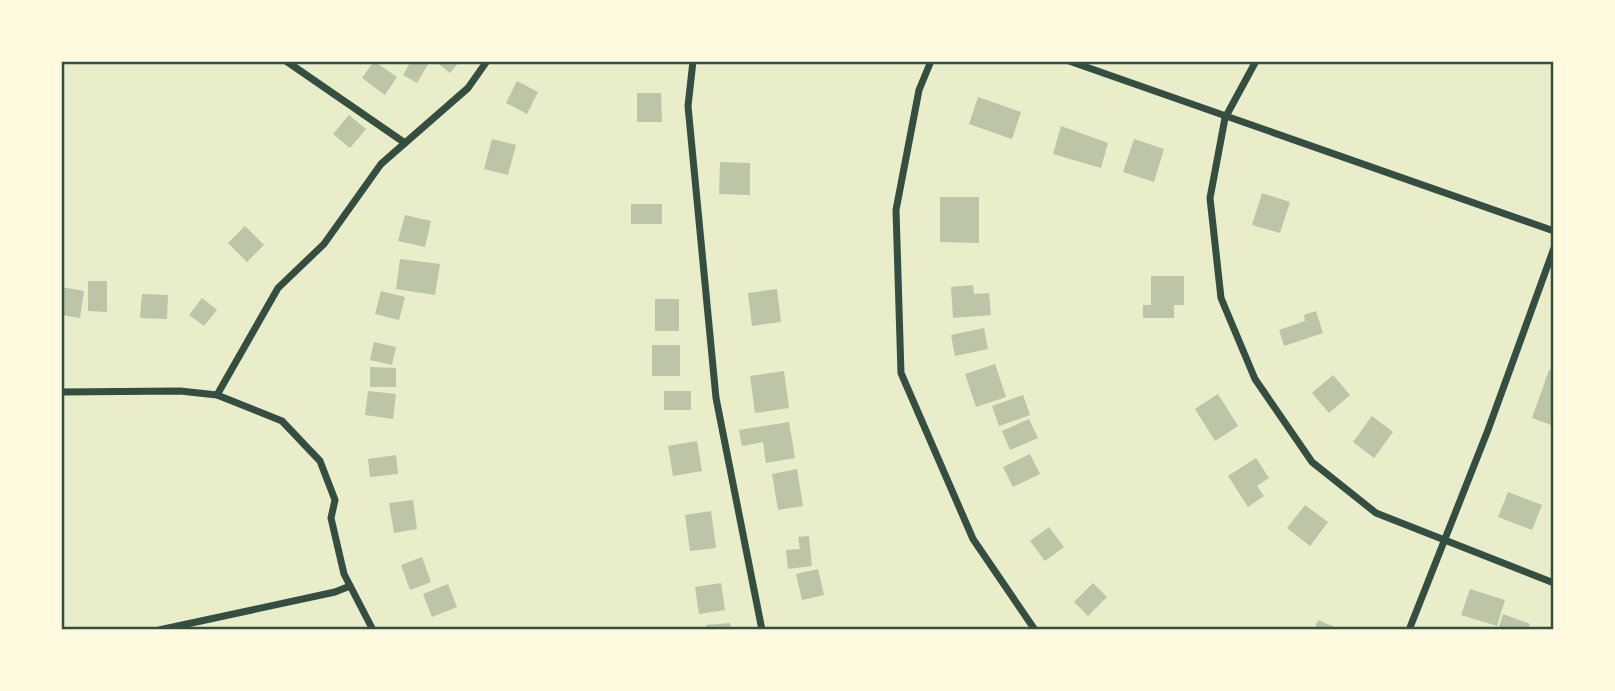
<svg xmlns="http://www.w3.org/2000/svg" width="1615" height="691" font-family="'Noto Sans',sans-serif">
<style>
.building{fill:#bcc5a7}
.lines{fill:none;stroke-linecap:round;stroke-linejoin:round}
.minor{stroke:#344e41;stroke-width:7}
.neatline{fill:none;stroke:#344e41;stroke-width:2.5}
</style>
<rect width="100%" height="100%" fill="#e9edc9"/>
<!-- building -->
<g class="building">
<path d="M374,61l23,16 -12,18 -23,-17z"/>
<path d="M411,61h19l-13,22 -14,-8z"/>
<path d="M435,61h25l-10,12z"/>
<path d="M517,81l21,11 -11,22 -21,-11z"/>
<path d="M637,93h24l1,29h-25z"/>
<path d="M978,97l43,15 -9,27 -43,-15z"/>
<path d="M349,115l17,14 -16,19 -17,-14z"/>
<path d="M1061,126l47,17 -7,25 -48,-14z"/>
<path d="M492,139l24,6 -8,30 -24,-6z"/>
<path d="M1134,139l30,10 -10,33 -31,-10z"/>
<path d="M720,162l30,1v32l-31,-1z"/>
<path d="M1262,193l28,9 -10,31 -28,-8z"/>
<path d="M940,197h39v46l-39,-1z"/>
<rect x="631" y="204" width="31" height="20"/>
<path d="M405,215l26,6 -6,26 -27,-6z"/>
<path d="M245,226l19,19 -17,17 -19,-19z"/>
<path d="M400,259l40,5 -5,31 -39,-6z"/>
<path d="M1151,276h33v29h-10v13h-31v-13h8z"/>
<path d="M88,281h19v31l-19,-1z"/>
<path d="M973,285l1,9 15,-1 2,22 -38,3 -2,-31z"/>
<path d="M61,287l23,4 -4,27 -19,-3z"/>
<path d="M777,289l4,33 -29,4 -4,-33z"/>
<path d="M381,291l24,6 -6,23 -24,-6z"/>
<path d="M142,294l26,1 -1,24 -27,-1z"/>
<path d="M202,298l15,12 -13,16 -15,-11z"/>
<rect x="655" y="299" width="24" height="32"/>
<path d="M1316,311l7,22 -39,13 -5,-16 26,-9 -1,-6z"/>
<path d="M984,328l4,21 -33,7 -4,-21z"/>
<path d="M374,342l22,5 -4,18 -22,-5z"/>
<rect x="652" y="345" width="28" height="31"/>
<path d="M995,364l11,33 -30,10 -11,-33z"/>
<path d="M370,367l26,1v19h-26z"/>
<path d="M1549,370l5,1v55l-22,-8z"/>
<path d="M784,371l5,37 -34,5 -5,-37z"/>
<path d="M1333,375l17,20 -21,18 -17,-20z"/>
<path d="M368,391l28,3 -3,25 -28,-4z"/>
<rect x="664" y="391" width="27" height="19"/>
<path d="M1218,394l20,32 -23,15 -20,-32z"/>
<path d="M1023,395l7,20 -31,11 -7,-20z"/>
<path d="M1372,416l21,16 -19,26 -21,-16z"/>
<path d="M1029,419l9,19 -28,12 -8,-19z"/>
<path d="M789,422l6,36 -29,5 -3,-21 -21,4 -3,-16z"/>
<path d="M697,441l5,30 -29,5 -5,-30z"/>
<path d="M1030,454l10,20 -27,13 -10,-20z"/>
<path d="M396,455l2,19 -28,3 -2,-18z"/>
<path d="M1256,458l13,20 -12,8 7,10 -16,11 -20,-31z"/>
<path d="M797,469l6,37 -25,4 -6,-36z"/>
<path d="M1508,492l34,13 -10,25 -34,-13z"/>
<path d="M413,500l4,29 -23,4 -5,-30z"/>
<path d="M1305,505l23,17 -18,24 -23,-18z"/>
<path d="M711,511l5,37 -26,3 -5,-36z"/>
<path d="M1049,527l15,20 -19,14 -15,-20z"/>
<path d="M809,536l3,30 -24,3 -2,-19 14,-1 -2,-12z"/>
<path d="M422,557l9,25 -21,8 -9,-25z"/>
<path d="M818,569l6,26 -22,5 -6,-26z"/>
<path d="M721,583l4,27 -26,4 -4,-27z"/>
<path d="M1093,583l14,14 -19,19 -14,-14z"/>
<path d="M448,584l9,23 -25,10 -9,-23z"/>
<path d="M1470,589l35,11 -8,26 -36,-11z"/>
<path d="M1503,614l27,10 -3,6 -28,-3z"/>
<path d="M1318,620l24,10h-28z"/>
<path d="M730,623l1,7h-25v-5z"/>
</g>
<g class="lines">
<!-- minor -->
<g class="minor">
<path d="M286,61l119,82"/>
<path d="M693,61l-5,45 28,292 46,232"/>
<path d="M931,61l-12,29 -23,120 5,163 72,166 62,91"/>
<path d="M1069,61l485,170"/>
<path d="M1256,61l-31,57 -15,80 11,100 34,81 57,83 64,51 178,70"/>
<path d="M61,392l119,-1 37,4 65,26 38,40 15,39 -4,18 13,56 29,56"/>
<path d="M217,395l61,-107 46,-44 57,-80 87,-76 19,-27"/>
<path d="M159,630l176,-38 15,-6"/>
<path d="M1409,630l79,-200 66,-182"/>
</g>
</g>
<!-- border -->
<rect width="1615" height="691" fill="none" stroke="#fefae0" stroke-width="126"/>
<rect x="63" y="63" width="1489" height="565" class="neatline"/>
</svg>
